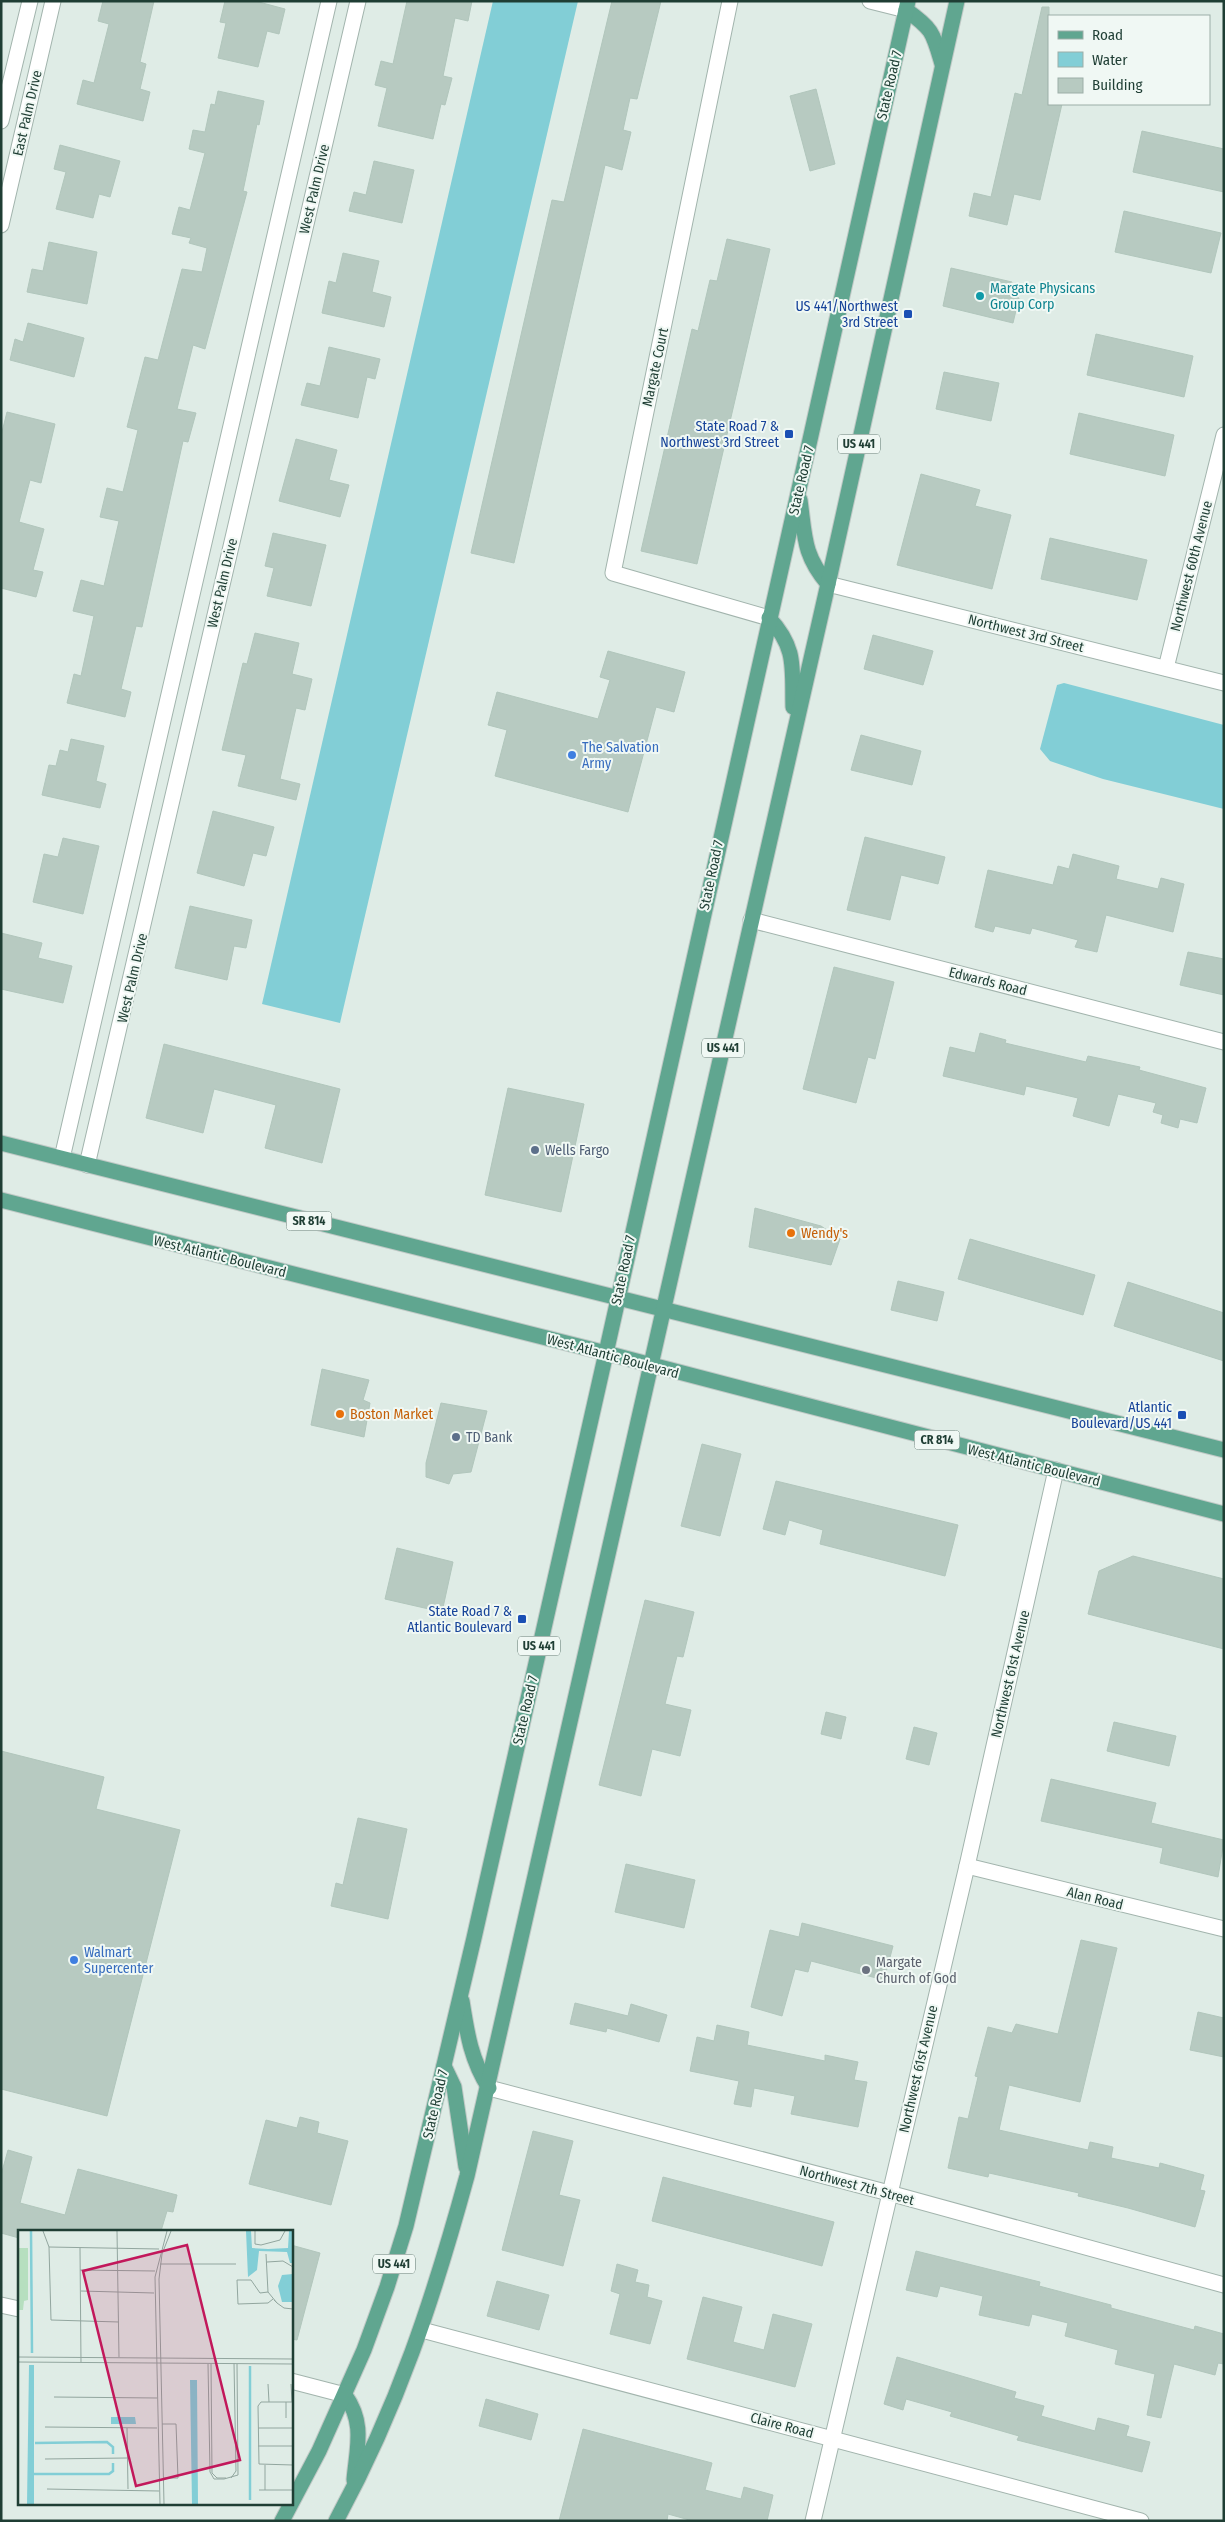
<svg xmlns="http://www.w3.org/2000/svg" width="1225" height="2522" font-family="'Fira Sans Condensed',sans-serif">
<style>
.water{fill:#82ced6}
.building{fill:#b7cac1;stroke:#b1c6bc}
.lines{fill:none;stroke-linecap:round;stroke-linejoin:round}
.minor-casing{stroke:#a2b4ad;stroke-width:17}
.primary-casing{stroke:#c0c9c6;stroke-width:17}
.minor{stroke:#fff;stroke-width:15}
.primary{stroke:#60a690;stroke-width:15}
.culture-dot{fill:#0f9aa8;stroke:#f0f8f4;stroke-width:2}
.transit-dot{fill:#1a4fb4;stroke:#f0f8f4;stroke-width:2}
.shop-dot{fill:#3f7fe0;stroke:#f0f8f4;stroke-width:2}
.service-dot{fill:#5c6f8a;stroke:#f0f8f4;stroke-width:2}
.food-dot{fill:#e8710a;stroke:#f0f8f4;stroke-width:2}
.worship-dot{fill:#6b7280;stroke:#f0f8f4;stroke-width:2}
.labels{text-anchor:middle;stroke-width:4;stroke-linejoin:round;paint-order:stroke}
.shield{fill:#f0f8f4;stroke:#5e766e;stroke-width:1}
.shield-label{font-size:12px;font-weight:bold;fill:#1f3e34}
.street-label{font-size:14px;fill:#1f3e34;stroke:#f0f8f4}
.culture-label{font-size:14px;fill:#0d838f;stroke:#f0f8f4;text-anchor:start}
.transit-label{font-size:14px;fill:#164399;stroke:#f0f8f4;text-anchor:end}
.shop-label{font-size:14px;fill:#366cbe;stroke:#f0f8f4;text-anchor:start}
.service-label{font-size:14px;fill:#4e5e75;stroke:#f0f8f4;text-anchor:start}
.food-label{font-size:14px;fill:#c56008;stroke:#f0f8f4;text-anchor:start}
.worship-label{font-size:14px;fill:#5b616d;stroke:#f0f8f4;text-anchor:start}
.inset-river{fill:none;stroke:#82ced6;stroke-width:2.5}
.inset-road{fill:none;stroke:#92a69f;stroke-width:1}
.view{fill:#c2185b;fill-opacity:0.15;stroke:#c2185b;stroke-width:2.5}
.inset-edge{fill:none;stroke:#1f3e34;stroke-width:2.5}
</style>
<rect width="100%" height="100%" fill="#dfece6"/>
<!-- water -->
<g class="water">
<path d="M493,1h85l-238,1022 -78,-19z"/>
<path d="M1064,683l160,42v84l-121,-30 -53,-18 -10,-12 17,-64z"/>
</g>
<!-- building -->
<g class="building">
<path d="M103,1h51l-14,61 6,2 -6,25 10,3 -7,29 -66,-17 6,-24 11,3 15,-59 -11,-3z"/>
<path d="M225,1h30l30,8 -6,25 -12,-3 -9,36 -40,-9 8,-35 -6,-1z"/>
<path d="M407,1h65l-4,20 -13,-3 -12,58 9,2 -7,27 -4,-1 -8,35 -55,-13 9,-38 -12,-3 6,-24 12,3z"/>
<path d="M612,1h49l-24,98 -7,-1 -7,32 8,2 -9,38 -17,-5 -4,18 -87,380 -43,-10 81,-353 12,2z"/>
<path d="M1042,7h7v97h13l-22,96 -26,-6 -7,31 -38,-9 5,-23 17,4 24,-104 7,2z"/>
<path d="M816,89l19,75 -25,7 -20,-75z"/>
<path d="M218,91l46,10 -5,24 -2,-1 -14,67 4,1 -42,157 -12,-4 -16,64 19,4 -8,29 -5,-1 -41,186 -6,-1 -15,63 10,3 -6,25 -58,-14 7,-29 7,2 13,-60 -21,-5 8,-31 23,6 15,-65 -19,-4 7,-29 16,4 15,-62 -11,-3 18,-70 13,3 24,-91 20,3 5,-24 -18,-5 2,-5 -19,-4 7,-27 11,3 15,-57 -16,-4 4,-19 12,2 6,-28 4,1z"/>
<path d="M1142,131l82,18v43l-91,-20z"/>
<path d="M60,145l60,16 -10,36 -11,-3 -6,24 -37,-9 10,-37 -12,-3z"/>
<path d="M374,161l40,9 -12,53 -53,-12 5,-19 12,3z"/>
<path d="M1124,211l97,22 -10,40 -96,-21z"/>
<path d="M727,239l43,10 -73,315 -56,-13 51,-222 6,2 12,-51 7,1z"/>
<path d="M49,242l48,10 -10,52 -60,-12 5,-23 11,2z"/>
<path d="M343,253l36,8 -7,31 19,5 -7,30 -62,-14 7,-32 7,2z"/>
<path d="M951,268l61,14 -3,13 10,3 -6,25 -70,-17z"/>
<path d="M28,323l56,15 -10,39 -64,-17 5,-21 8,3z"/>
<path d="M1096,334l97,22 -9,41 -97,-22z"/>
<path d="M329,347l51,12 -5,20 -8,-2 -9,41 -57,-13 6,-22 13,3z"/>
<path d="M944,372l55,11 -8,38 -55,-12z"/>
<path d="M7,412l48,12 -14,59 -11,-3 -11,42 25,7 -11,41 10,2 -7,25 -35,-9v-152z"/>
<path d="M1079,413l95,22 -9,41 -95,-22z"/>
<path d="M296,439l41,11 -8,30 20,5 -9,32 -61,-16z"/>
<path d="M921,474l59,16 -5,16 36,9 -19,74 -95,-24z"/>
<path d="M273,533l53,12 -15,61 -44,-10 7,-28 -9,-2z"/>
<path d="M1050,538l97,22 -10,40 -96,-21z"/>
<path d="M255,633l44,10 -7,31 20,5 -7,31 -9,-2 -16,71 20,5 -4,16 -58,-14 8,-31 -24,-5 21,-87 4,1z"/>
<path d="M873,635l60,16 -10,34 -59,-16z"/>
<path d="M608,651l77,21 -11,40 -18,-5 -28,105 -133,-36 12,-46 -19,-5 9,-33 101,27 12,-39 -10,-3z"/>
<path d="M861,735l60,16 -9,34 -61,-15z"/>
<path d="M71,739l33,7 -8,35 10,3 -6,24 -58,-13 7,-30 7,1 4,-16 8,2z"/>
<path d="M213,811l61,16 -8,29 -13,-3 -9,33 -47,-13z"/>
<path d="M865,837l80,20 -7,27 -37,-9 -11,45 -43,-10z"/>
<path d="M63,838l36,8 -16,68 -50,-12 11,-48 14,3z"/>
<path d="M1073,854l46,12 -3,13 42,10 3,-11 23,6 -11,48 -67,-17 -9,37 -22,-5 3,-7 -46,-12 -2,6 -35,-8 -2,6 -18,-5 13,-57 65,15 5,-19 11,3z"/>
<path d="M190,906l62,14 -6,28 -12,-2 -7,34 -52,-12z"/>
<path d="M1,933l41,10 -4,15 34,8 -9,37 -62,-14z"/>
<path d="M1188,952l36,7v36l-44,-10z"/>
<path d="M834,967l60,15 -19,77 -7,-2 -12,46 -53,-14z"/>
<path d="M980,1033l26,7 -1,3 81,19 2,-6 52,11 -1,3 67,18 -9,35 -17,-4 -2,9 -17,-5 2,-8 -10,-3 3,-9 -38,-9 -9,32 -36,-10 5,-18 -52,-12 -2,9 -81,-19 7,-29 25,6z"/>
<path d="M164,1044l176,45 -18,74 -57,-15 11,-43 -62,-16 -11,44 -57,-15z"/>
<path d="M508,1088l76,16 -23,108 -76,-17z"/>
<path d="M755,1208l66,18 19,13 -9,26 -82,-18z"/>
<path d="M970,1239l125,36 -12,40 -125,-36z"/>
<path d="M898,1281l46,11 -7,29 -46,-11z"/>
<path d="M1128,1282l96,31v48l-110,-35z"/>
<path d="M322,1369l47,11 -6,20 7,3 -6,34 -53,-12z"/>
<path d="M441,1403l46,8 -16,61 -18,2 -4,10 -23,-7v-14z"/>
<path d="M702,1444l39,10 -21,82 -39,-10z"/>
<path d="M776,1481l182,44 -13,51 -125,-32 3,-14 -34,-10 -4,15 -22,-6z"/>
<path d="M397,1548l56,14 -11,50 -57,-13z"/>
<path d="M1133,1556l91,23v70l-136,-35 11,-43z"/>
<path d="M645,1600l49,12 -11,45 -6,-1 -12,48 26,6 -11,46 -28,-7 -11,47 -42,-11z"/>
<path d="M826,1712l20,5 -5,22 -20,-5z"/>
<path d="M1114,1722l62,14 -7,30 -62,-15z"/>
<path d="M914,1727l23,6 -8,32 -23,-6z"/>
<path d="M1,1751l103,26 -8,32 84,21 -73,286 -106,-27z"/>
<path d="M1051,1779l105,24 -5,20 73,17 -6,37 -58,-14 3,-15 -122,-27z"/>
<path d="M358,1818l49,11 -19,90 -57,-13 5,-23 7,2z"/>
<path d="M626,1864l69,16 -11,48 -69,-16z"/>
<path d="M802,1923l91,23 -9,34 -73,-19 -3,11 -13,-3 -13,47 -31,-9 19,-77 29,7z"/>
<path d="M1081,1940l36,8 -37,154 -71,-17 -10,45 89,20 2,-8 23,5 -2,11 48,10 1,-5 44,12 -4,15 5,1 -10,36 -67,-19 -50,-12 1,-3 -90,-20 -1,4 -40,-9 11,-51 9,2 10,-42 -3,-1 13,-49 24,6 4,-9 42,10z"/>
<path d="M575,2003l53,13 3,-12 36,11 -8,27 -52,-14 -1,4 -36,-8z"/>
<path d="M1198,2012l26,6v39l-34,-7z"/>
<path d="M717,2025l32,7 -2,13 78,16v-6l33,7 -4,18 13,2 -9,45 -67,-13 4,-18 -41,-8 -3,19 -17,-3 5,-23 -49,-10 7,-34 17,4z"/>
<path d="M300,2117l19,5 -2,11 31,8 -17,64 -82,-21 17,-64 31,8z"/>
<path d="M533,2131l40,10 -14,54 21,5 -17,66 -61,-16z"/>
<path d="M8,2150l24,7 -12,46 45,12 13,-46 99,26 -4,17 -6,-1 -6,20h-142v7l-18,-5v-58z"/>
<path d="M663,2177l171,45 -12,44 -170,-45z"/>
<path d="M291,2245l29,8 -23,87 -6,-1z"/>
<path d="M916,2251l124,31 -1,4 72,19v3l83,22 1,-4 29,8v30l-6,-1 -3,12 -41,-11 -13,54 -14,-3 8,-41 -40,-10 3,-14 -53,-14 3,-13 -36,-9 -3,12 -50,-11 4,-19 -43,-10 -3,11 -31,-7z"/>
<path d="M617,2264l21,6 -3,12 14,3 -2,12 15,4 -12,43 -40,-10 10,-40 -9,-3z"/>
<path d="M497,2281l52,14 -10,35 -52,-14z"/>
<path d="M703,2297l39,10 -9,35 31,8 9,-36 39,10 -17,63 -108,-28z"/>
<path d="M897,2357l119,35 -2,6 30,8 -3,10 54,15 3,-13 31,8 -3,10 24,6 -8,30 -125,-32 2,-4 -69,-20 2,-4 -46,-13 -3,11 -19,-6z"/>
<path d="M486,2399l52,15 -7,26 -52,-14z"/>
<path d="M583,2429l129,34 -7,27 36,9 3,-12 29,8 -6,26h-74l-25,-7 -1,7h-108z"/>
</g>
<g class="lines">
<!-- minor casing -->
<g class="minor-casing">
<g id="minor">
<path d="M730,1l-117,572 156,45"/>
<path d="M870,1l36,9"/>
<path d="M1,121l29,-120"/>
<path d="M1,225l52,-224"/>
<path d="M828,584l396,99"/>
<path d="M1166,668l58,-233"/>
<path d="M751,920l473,122"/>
<path d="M62,1158l267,-1157"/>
<path d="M87,1165l271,-1164"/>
<path d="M967,1866l257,63"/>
<path d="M489,2088l400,105 335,92"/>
<path d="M1,2305l18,4"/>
<path d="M422,2330l719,191"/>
<path d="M291,2381l54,14"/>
<path d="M813,2521l154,-655 89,-396"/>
</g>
</g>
<!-- primary casing -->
<g class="primary-casing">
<g id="primary">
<path d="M906,10c27,19 27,23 36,54"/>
<path d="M800,500c5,36 3,55 28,84"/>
<path d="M769,618c28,30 23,50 24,89"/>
<path d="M1,1143l1223,307"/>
<path d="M1,1200l605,153 618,161"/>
<path d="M462,2001c5,32 9,59 27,87"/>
<path d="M444,2066l10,21 12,80"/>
<path d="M345,2395c20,28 12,52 9,85"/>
<path d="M282,2521l37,-70 45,-101 23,-63 19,-61 68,-288 132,-585 302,-1352"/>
<path d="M336,2521c62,-114 97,-221 131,-345l361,-1592 129,-583"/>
</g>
</g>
<!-- minor -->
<use href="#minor" class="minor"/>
<!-- primary -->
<use href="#primary" class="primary"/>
</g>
<!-- markers -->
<circle class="culture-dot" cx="980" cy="296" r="5"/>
<g class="transit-dot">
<rect x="903" y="309" width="10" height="10" rx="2.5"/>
<rect x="784" y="429" width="10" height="10" rx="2.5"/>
<rect x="1177" y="1410" width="10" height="10" rx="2.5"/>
<rect x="517" y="1614" width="10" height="10" rx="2.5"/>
</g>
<g class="shop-dot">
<circle cx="572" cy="755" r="5"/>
<circle cx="74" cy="1960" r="5"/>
</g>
<g class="service-dot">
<circle cx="535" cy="1150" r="5"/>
<circle cx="456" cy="1437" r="5"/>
</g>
<g class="food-dot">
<circle cx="791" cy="1233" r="5"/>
<circle cx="340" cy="1414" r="5"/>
</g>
<circle class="worship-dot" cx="866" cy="1970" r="5"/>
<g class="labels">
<!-- shield labels -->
<g class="shield">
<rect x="838" y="434.5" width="42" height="19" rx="4"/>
<rect x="702" y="1038.5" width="42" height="19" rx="4"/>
<rect x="286.5" y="1211.5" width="45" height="19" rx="4"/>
<rect x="914.5" y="1430.5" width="45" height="19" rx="4"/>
<rect x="518" y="1636.5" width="42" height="19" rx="4"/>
<rect x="373" y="2254.5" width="42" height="19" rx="4"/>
</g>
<g class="shield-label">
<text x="859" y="448">US 441</text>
<text x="723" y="1052">US 441</text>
<text x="309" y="1225">SR 814</text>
<text x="937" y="1444">CR 814</text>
<text x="539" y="1650">US 441</text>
<text x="394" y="2268">US 441</text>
</g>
<!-- street labels -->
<g class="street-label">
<text transform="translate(889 85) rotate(-77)" y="5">State Road 7</text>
<text transform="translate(27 113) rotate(-77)" y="5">East Palm Drive</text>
<text transform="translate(314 189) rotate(-77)" y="5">West Palm Drive</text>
<text transform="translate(655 367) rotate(-78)" y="5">Margate Court</text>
<text transform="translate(801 480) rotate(-77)" y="5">State Road 7</text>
<text transform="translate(1191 566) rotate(-76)" y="5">Northwest 60th Avenue</text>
<text transform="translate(222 583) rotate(-77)" y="5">West Palm Drive</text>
<text transform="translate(1026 633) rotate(14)" y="5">Northwest 3rd Street</text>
<text transform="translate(711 875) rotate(-78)" y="5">State Road 7</text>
<text transform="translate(132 978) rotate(-77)" y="5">West Palm Drive</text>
<text transform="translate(988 981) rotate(14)" y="5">Edwards Road</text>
<text transform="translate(220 1256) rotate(14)" y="5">West Atlantic Boulevard</text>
<text transform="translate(623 1270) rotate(-78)" y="5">State Road 7</text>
<text transform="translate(613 1356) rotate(15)" y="5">West Atlantic Boulevard</text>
<text transform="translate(1034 1465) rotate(14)" y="5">West Atlantic Boulevard</text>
<text transform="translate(1010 1674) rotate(-77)" y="5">Northwest 61st Avenue</text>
<text transform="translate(525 1710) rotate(-77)" y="5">State Road 7</text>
<text transform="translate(1095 1898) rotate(14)" y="5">Alan Road</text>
<text transform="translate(918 2069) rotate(-77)" y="5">Northwest 61st Avenue</text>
<text transform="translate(435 2104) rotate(-77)" y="5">State Road 7</text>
<text transform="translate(857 2185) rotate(15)" y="5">Northwest 7th Street</text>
<text transform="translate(782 2425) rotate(15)" y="5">Claire Road</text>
</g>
<!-- culture labels -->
<g class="culture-label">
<text x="990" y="293">Margate Physicans<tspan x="990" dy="16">Group Corp</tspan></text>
</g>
<!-- transit labels -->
<g class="transit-label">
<text x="898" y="311">US 441/Northwest<tspan x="898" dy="16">3rd Street</tspan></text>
<text x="779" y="431">State Road 7 &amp;<tspan x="779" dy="16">Northwest 3rd Street</tspan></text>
<text x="1172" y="1412">Atlantic<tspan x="1172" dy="16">Boulevard/US 441</tspan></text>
<text x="512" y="1616">State Road 7 &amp;<tspan x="512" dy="16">Atlantic Boulevard</tspan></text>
</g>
<!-- shop labels -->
<g class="shop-label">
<text x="582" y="752">The Salvation<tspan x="582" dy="16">Army</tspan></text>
<text x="84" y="1957">Walmart<tspan x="84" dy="16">Supercenter</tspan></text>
</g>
<!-- service labels -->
<g class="service-label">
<text x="545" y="1155">Wells Fargo</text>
<text x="466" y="1442">TD Bank</text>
</g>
<!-- food labels -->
<g class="food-label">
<text x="801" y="1238">Wendy's</text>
<text x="350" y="1419">Boston Market</text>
</g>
<!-- worship labels -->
<g class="worship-label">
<text x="876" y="1967">Margate<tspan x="876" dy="16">Church of God</tspan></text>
</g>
</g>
<!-- overview -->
<g transform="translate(18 2230)">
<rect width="275" height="275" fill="#dfece6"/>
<path d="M0,18h10v52l-4,1 -1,9h-5z" fill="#b6dfbf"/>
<path d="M228,1h5l1,17 16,1 20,-1 1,-17h4v32h-3l-3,-11 -28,-1 -2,19 -9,7zM275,44v28h-11l-4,-16 4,-11zM11,135h5v139h-7zM172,150h7l1,124h-6zM93,187h24l1,7h-25z" fill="#82ced6"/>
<path class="inset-river" d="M13,1l1,122M232,136v134M17,213l72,-1 6,5v7M16,244h75l4,-3v-8"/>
<path class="inset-road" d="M25,1l6,16 2,73 68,2M99,1l2,126M237,1v13l6,1 19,-5 5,-9M31,17l110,2M62,18l1,115M248,24l2,38 9,11 -3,-3M249,32l16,-1 10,6M142,34h76M62,40l75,1M63,61l73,2M250,62l-8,1 -9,-13h-14l1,24 30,-1 5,-4M259,73l7,5 9,1M0,127l275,2M0,132l275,2M190,134l2,108 4,7h10l14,-4 -1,-111M193,134l1,109 5,5h9M250,154l1,18M273,154l1,18M36,167l103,1M268,172v16M275,172h-32l-3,4 1,58 34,1M144,194h14l2,54h-15M27,197l112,1M109,198l1,61M240,198h35M240,216h35M27,229l82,-1M247,235v25M213,248l5,-7 -2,-108M29,259l112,2M241,260h34M142,274l-5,-227 12,-46M146,274l-5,-225 3,-25 9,-23"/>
<path class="view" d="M169,15l53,215 -104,26 -53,-215z"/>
<rect width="275" height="275" class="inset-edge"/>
</g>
<!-- border -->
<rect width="1225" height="2522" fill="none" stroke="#1f3e34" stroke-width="5"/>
<!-- legend -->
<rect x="1048" y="15" width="162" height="90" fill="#f0f8f4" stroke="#9caea7"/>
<rect x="1058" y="31" width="25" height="8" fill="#60a690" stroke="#9caea7"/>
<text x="1092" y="40" font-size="15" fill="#1f3e34">Road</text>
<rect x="1058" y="52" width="25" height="15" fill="#82ced6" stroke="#9caea7"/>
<text x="1092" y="65" font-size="15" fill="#1f3e34">Water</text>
<rect x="1058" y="78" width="25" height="15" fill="#b7cac1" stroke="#9caea7"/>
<text x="1092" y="90" font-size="15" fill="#1f3e34">Building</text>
</svg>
